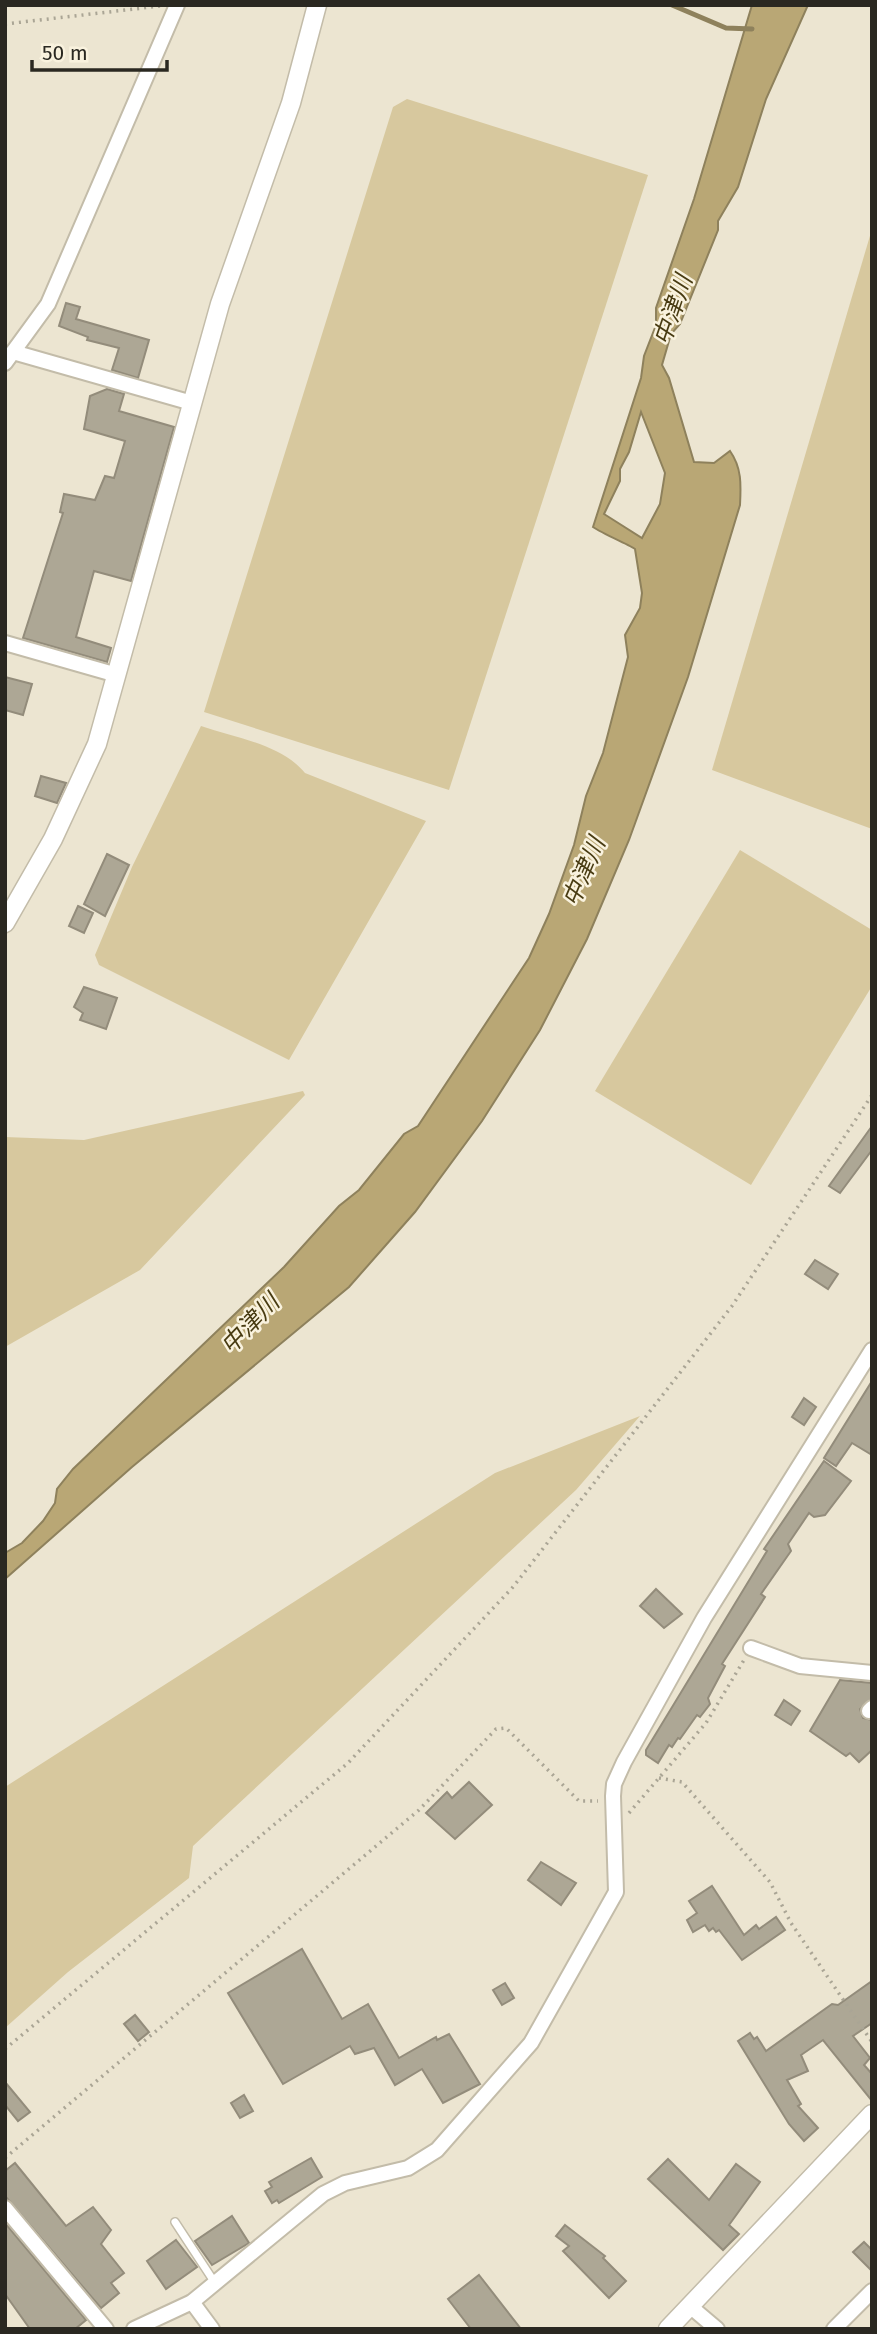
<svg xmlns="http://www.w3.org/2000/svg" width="877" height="2334" font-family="'Fira Sans','Noto Sans JP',sans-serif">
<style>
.green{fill:#d7c89e}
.water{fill:#b9a775;stroke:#8e815c;stroke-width:2;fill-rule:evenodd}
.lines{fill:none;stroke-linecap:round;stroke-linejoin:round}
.stream{stroke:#8e815c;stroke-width:5}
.building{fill:#ada795;stroke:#938c7b;stroke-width:2}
.service-casing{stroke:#c3bca9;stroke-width:10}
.minor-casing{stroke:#c3bca9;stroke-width:18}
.tertiary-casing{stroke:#c3bca9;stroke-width:21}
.path{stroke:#aaa595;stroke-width:3.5;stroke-dasharray:2 5;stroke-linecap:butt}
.service{stroke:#fff;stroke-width:7}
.minor{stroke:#fff;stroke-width:14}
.tertiary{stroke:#fff;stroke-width:18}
.labels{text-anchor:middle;stroke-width:5;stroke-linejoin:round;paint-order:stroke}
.water-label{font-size:24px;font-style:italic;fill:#483b12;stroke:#f9f2de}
</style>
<rect width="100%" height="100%" fill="#ece5d1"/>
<!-- green -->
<g class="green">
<path d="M407,99l241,76 -199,615 -245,-78 189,-605z"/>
<path d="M872,229v600l-160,-59z"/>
<path d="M201,726c35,12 80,18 104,47l121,48 -137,239 -190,-95 -4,-10 37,-88z"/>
<path d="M740,850l132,80v56l-121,199 -156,-94z"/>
<path d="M303,1091l2,4 -165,175 -135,77v-210l79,3z"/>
<path d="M640,1416l-64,74 -383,356 -4,32 -121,94 -63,56v-241l490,-314z"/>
</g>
<!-- water -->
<path class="water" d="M752,5h56l-42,94 -28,88 -20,34v9l-38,94 -9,10 -9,31 7,13 25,84 20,1 16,-12c12,17 11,34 10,54l-52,172 -59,163 -42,99 -47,91 -58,91 -67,91 -66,75 -217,180 -127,112v-26l17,-10 21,-22 12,-18 2,-14 16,-20 211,-202 55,-61 20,-16 45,-56 14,-8 111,-168 20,-44 25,-69 12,-49 17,-43 25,-96 -3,-22 15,-27 2,-15 -7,-44c-3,-3 -32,-15 -42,-22l48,-149 3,-22 12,-31v-17l38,-109zM641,412l24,61 -5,31 -18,34 -38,-24 16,-33v-12l9,-17z"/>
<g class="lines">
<!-- stream -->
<path class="stream" d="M672,5l54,23 26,1"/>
</g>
<!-- building -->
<g class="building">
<path d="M66,303l14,4 -4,12 73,21 -11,38 -26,-8 7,-22 -32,-8 1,-3 -29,-11z"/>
<path d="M107,389l17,5 -5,17 55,16 -43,154 -37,-10 -18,66 35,11 -4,14 -84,-24 40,-125 -3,-1 4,-18 31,6 10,-24 9,2 11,-37 -41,-12 6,-33z"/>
<path d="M5,677l27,7 -9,31 -18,-5z"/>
<path d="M41,776l25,7 -9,20 -22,-7z"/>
<path d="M107,854l22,11 -24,51 -21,-12z"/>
<path d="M78,906l15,7 -9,20 -15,-7z"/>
<path d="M84,987l33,11 -11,31 -26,-9 3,-7 -9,-6z"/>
<path d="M872,1126v24l-32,43 -11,-7z"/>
<path d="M815,1260l23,14 -10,15 -23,-15z"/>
<path d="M872,1381v74l-20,-12 -16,23 -12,-8z"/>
<path d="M804,1398l12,9 -12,18 -12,-8z"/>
<path d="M824,1461l27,20 -26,34 -11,2 -5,-4 -21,31 3,7 -30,43 4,3 -43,67 3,2 -17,32 2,6 -10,13 -3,-2 -17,24 -2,-1 -6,9 -3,-2 -11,18 -12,-8v-5l121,-199 -3,-2z"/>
<path d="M656,1589l26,25 -18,14 -24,-22z"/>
<path d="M840,1680l32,3v16l-12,10 3,9 9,2v30l-13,12 -9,-9 -4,3 -36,-25z"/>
<path d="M784,1700l16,11 -9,14 -16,-10z"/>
<path d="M469,1782l23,23 -37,34 -29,-26 21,-21 5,6z"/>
<path d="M541,1862l35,21 -15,22 -33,-25z"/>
<path d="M712,1886l32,49 12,-10 3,4 17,-12 9,13 -43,30 -23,-30 -3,2 -3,-4 -4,3 -4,-6 -12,7 -6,-12 10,-7 -8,-12z"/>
<path d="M302,1949l40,70 26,-15 31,54 37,-21 1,3 12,-6 31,50 -37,19 -21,-34 -27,16 -21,-37 -19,6 -5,-8 -67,38 -55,-91z"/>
<path d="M872,1981v42l-19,13 17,22 -6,7 8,9v27l-49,-61 -22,15 7,16 -21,9 14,24 -3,2 20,22 -14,13 -15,-17 -51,-83 12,-8 4,6 3,-2 9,14 66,-47 6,1z"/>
<path d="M505,1983l9,15 -12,7 -9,-15z"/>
<path d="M135,2015l14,17 -11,9 -14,-17z"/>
<path d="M5,2082l25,30 -12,9 -13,-16z"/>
<path d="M244,2095l9,16 -13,7 -9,-15z"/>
<path d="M311,2158l11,19 -43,26 -2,-3 -5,3 -7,-12 7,-4 -3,-5z"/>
<path d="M668,2159l41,41 27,-36 24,18 -31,43 10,9 -16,16 -75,-71z"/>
<path d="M15,2163l51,63 27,-19 18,23 -10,14 23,29 -13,10 8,10 -18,15 -96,-112v-25z"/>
<path d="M232,2216l17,27 -37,22 -17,-24z"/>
<path d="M5,2223l81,97 -11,9h-45l-25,-35z"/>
<path d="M565,2225l40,31 -2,2 23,23 -17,17 -46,-47 6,-5 -13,-10z"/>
<path d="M176,2240l21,27 -31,22 -19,-28z"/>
<path d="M864,2242l8,8v21l-19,-19z"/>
<path d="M479,2275l42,54h-50l-23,-30z"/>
</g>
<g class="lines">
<!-- service casing -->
<g class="service-casing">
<path id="service" d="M175,2222l40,61"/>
</g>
<!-- minor casing -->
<g class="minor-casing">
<g id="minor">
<path d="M13,352l179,51"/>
<path d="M5,363l43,-59 129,-299"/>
<path d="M5,643l112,32"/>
<path d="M751,1648l49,18 72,7"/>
<path d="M869,1711l3,-3"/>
<path d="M5,2208l101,121"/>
<path d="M192,2302l20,27"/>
<path d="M691,2307l26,22"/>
<path d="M134,2329l58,-27 131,-108 22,-11 63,-15 29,-18 94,-107 85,-151 -3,-96 1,-12 10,-22 80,-144 168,-268"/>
<path d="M834,2329l38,-38"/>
</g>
</g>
<!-- tertiary casing -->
<g class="tertiary-casing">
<g id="tertiary">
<path d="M5,923l48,-84 44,-95 123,-440 71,-201 26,-98"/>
<path d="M668,2329l204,-215"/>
</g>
</g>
<!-- path -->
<g class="path">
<path d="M5,24l155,-18"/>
<path d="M5,1128h3"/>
<path d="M659,1778l23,4 88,100 21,41 81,119"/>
<path d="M629,1813l77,-90 38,-63"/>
<path d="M5,2049l343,-286 165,-176 219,-281 140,-211"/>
<path d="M5,2158l414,-348 77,-81 10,-1 73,73h19"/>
</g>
<!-- service -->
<use href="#service" class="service"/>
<!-- minor -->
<use href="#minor" class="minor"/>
<!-- tertiary -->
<use href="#tertiary" class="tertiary"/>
</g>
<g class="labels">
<!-- water labels -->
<g class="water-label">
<text transform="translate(673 310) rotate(-71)" y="8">中津川</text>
<text transform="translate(584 872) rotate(-67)" y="8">中津川</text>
<text transform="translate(250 1324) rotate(-46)" y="8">中津川</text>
</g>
</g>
<!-- border -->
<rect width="877" height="2334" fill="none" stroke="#2a2821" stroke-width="14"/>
<!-- scale -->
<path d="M32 60v10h135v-10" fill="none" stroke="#2a2821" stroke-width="3.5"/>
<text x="42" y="60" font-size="21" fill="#2a2821" stroke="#f9f2de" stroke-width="5" paint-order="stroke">50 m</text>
</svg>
